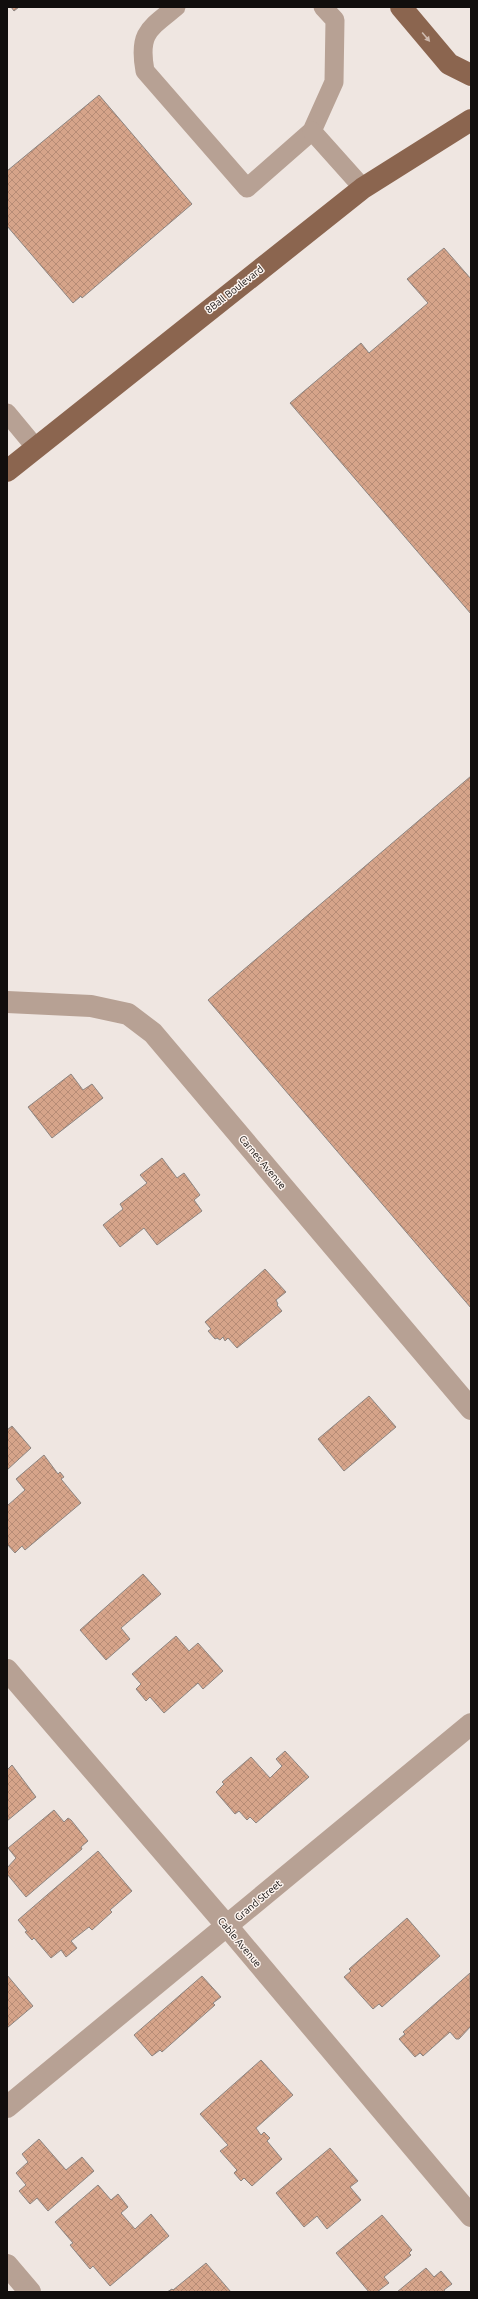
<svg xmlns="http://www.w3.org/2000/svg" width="478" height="2299" font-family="Ubuntu,sans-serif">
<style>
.building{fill:url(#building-cross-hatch);stroke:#8d8581}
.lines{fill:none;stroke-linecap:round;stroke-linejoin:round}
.service{stroke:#b7a194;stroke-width:19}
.minor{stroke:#b7a194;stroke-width:22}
.primary{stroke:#8b654f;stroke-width:22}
.oneway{fill:#cfbaae}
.labels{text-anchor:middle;stroke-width:3;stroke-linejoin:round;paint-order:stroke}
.street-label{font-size:10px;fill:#110e0d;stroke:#fcf3ee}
</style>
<defs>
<pattern id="building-cross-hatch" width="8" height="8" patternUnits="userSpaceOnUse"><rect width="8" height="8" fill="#d6a48a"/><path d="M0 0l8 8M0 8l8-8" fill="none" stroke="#b78c76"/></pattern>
</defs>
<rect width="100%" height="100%" fill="#efe6e1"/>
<!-- building -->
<g class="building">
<path d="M11,7h8l-5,4z"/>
<path d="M99,95l93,109 -110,94 -1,-2 -8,7 -66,-77v-55z"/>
<path d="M444,248l27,31v335l-181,-211 71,-60 8,10 59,-50 -21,-24z"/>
<path d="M471,776v532l-263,-308z"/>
<path d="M71,1074l12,16 9,-6 11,14 -51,40 -24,-31z"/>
<path d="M162,1158l15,20 7,-5 16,22 -6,5 8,11 -45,34 -13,-17 -24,19 -17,-22 20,-16 -3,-5 27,-21 -7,-8z"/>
<path d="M265,1269l21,23 -10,8 2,4 -1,1 5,6 -45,37 -9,-10 -3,3 -2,-4 -3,3 -3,-2 -2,1 -7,-8 3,-2 -6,-7z"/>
<path d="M369,1396l27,31 -52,44 -26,-32z"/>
<path d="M12,1426l19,22 -24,22v-40z"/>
<path d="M44,1455l14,19 2,-2 4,5 -3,2 20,24 -56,47 -3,-4 -7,7 -8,-9v-38l18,-16 -9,-11z"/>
<path d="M143,1574l18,20 -40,34 9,11 -24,21 -26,-30z"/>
<path d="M176,1636l13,15 9,-8 25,28 -20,18 -5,-6 -34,30 -14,-16 -4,4 -10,-12 5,-5 -9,-10z"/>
<path d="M285,1751l24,26 -53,46 -6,-6 -3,3 -8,-9 -4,3 -19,-22 8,-8 -2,-2 29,-25 19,21 12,-12 -6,-7z"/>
<path d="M12,1765l24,32 -29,24v-51z"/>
<path d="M54,1810l10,12 4,-4 3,2 17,21 -7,6 1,2 -56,48 -19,-23v-6l9,-10 -8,-10z"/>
<path d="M98,1851l34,40 -22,19 2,2 -20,18 -3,-3 -18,14 6,7 -11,9 -5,-7 -10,8 -17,-20 -2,2 -7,-8 2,-1 -9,-11z"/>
<path d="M407,1918l33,38 -58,51 -3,-3 -6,5 -29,-32 7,-6 -2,-2z"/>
<path d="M470,1973l1,53 -12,13h-3l-6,-7 -27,24 -3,-3 -5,4 -16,-18 6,-5 -2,-2z"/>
<path d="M7,1975l26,31 -26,22z"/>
<path d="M202,1976l19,21 -8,6 2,2 -53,47 -2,-2 -8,6 -18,-21z"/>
<path d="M261,2060l32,35 -37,33 5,7 3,-3 6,6 -3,3 15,18 -30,27 -8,-8 -3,3 -7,-8 3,-3 -17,-19 8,-6 -28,-31z"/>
<path d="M39,2139l27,31 16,-13 12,14 -46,40 -11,-13 -7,6 -11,-13 7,-6 -10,-12 12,-11 -6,-8z"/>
<path d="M330,2148l28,33 -8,6 11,13 -34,29 -10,-13 -13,11 -28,-34z"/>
<path d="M98,2185l13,15 7,-6 10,13 -7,6 14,16 16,-15 18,22 -59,50 -17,-20 -3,3 -20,-24 3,-2 -18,-21z"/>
<path d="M382,2215l30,35 -3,3 2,2 -27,22 5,6 -12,9h-8l-33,-39z"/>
<path d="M206,2263l25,29h-64l5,-3 1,1z"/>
<path d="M426,2268l8,9 7,-6 11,13 -8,6 1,2h-48z"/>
</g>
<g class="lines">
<!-- service -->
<g class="service">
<path d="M176,7c-27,22 -38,26 -31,64l102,117 65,-57 22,-49 1,-62 -12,-13"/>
<path d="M312,131l51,57"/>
<path d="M7,413l29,35"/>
</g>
<!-- minor -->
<g class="minor">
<path d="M7,1002l84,4 37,8 25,19 318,376"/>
<path d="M7,1670l220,256 244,290"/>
<path d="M7,2107l464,-383"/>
<path d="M7,2265l23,27"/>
</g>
<!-- primary -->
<g class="primary">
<path d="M401,7l48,57 22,11"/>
<path d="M7,471l356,-283 108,-68"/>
</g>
</g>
<!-- one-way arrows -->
<defs><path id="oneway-solid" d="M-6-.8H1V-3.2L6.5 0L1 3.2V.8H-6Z"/></defs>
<use class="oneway" href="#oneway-solid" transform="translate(426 37) rotate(50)"/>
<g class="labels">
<!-- street labels -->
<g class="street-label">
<text transform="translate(234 289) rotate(-38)" y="4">8Ball Boulevard</text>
<text transform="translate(263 1162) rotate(50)" y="4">Carnes Avenue</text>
<text transform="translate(258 1900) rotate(-40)" y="4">Grand Street</text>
<text transform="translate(240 1942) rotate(50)" y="4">Cable Avenue</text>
</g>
</g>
<!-- border -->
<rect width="478" height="2299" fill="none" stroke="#110e0d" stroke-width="16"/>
</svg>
